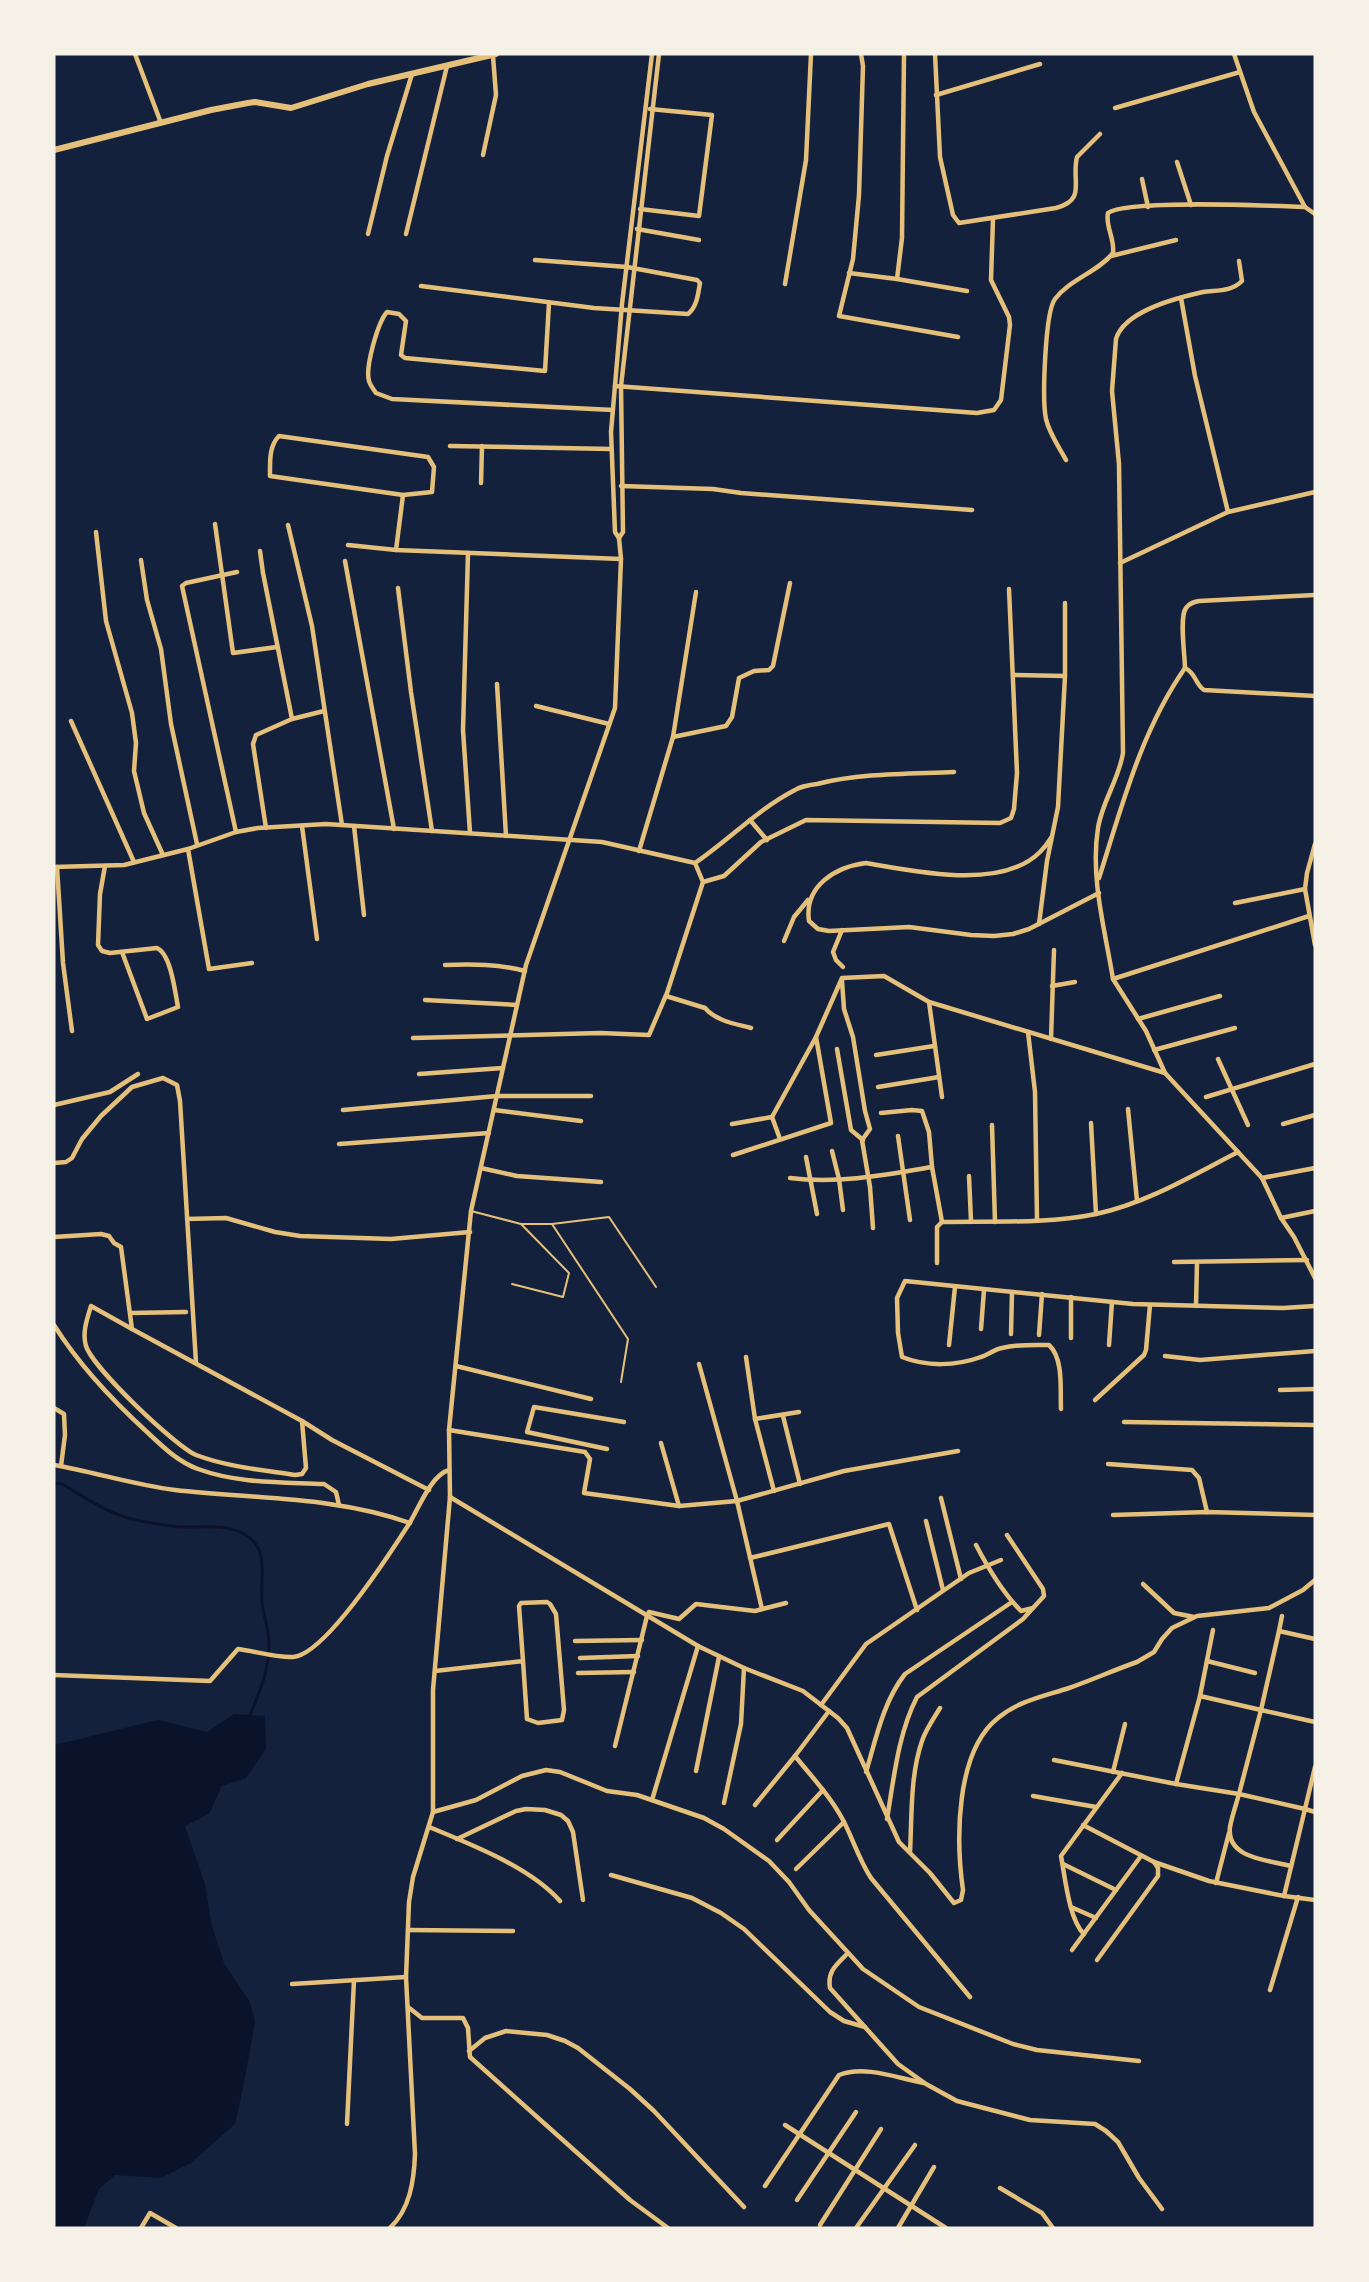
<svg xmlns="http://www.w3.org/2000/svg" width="1369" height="2282" font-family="Poppins,sans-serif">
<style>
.water{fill:#0b132b}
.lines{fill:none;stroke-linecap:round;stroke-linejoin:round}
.stream{stroke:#0b132b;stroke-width:3}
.service{stroke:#e5c07b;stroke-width:2}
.minor{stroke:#e5c07b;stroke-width:4.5}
.tertiary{stroke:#e5c07b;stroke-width:6}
</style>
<rect width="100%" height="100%" fill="#14213d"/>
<!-- water -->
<path class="water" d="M234,1714l31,2 1,33 -20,29 -24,8 -13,28 -24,12 20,58 7,42 12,37 26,39 5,20 -12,66 -8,36 -44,39 -30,15 -46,-3 -16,14 -15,39h-30v-483l104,-25 49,12z"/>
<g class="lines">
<!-- stream -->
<path class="stream" d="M54,1483l8,1c24,14 46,30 74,36 14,3 30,6 45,7 22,1 51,-5 70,12 17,14 9,43 11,61 1,14 6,27 7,41 1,27 -9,50 -19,74"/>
<!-- service -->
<g class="service">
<path d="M471,1211l50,13h31l57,-7 47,70"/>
<path d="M552,1224l76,115 -7,43"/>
<path d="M512,1284l51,13 6,-24 -48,-49"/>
</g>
<!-- minor -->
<g class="minor">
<path d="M135,54l26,69"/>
<path d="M861,54l2,12 -4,129 -6,64 -14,57 119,21"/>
<path d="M935,54l5,103 13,58 6,8 97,-15c31,-8 15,-27 21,-51l23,-23"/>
<path d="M1234,54l20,58 51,95 10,7"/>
<path d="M936,95l104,-31"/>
<path d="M1115,108l125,-36"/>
<path d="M483,155l13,-60 -3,-39"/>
<path d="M1177,162l14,43"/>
<path d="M1142,179l6,28"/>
<path d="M640,209l59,7 13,-101 -62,-6"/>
<path d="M637,229l62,11"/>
<path d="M368,234l19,-78 25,-82"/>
<path d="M406,234l41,-168"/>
<path d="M1111,256l65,-16"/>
<path d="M849,273l48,6 5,-41 2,-184"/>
<path d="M897,279l70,12"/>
<path d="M785,284l21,-124 5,-106"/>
<path d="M421,286l173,22 94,6c9,-7 10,-20 12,-31l-3,-3 -70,-13 -92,-7"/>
<path d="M1181,298l14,78 33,136 87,-20"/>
<path d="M549,303l-4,68 -140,-13 -4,-3 5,-34 -7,-7 -12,-2c-9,10 -22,55 -18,69 1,4 5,9 7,12l16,6 221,11"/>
<path d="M615,386l362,27 17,-3 7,-10 9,-75 -1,-8 -18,-37 2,-61"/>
<path d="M279,436l149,21 6,10 -2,25 -29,3 -133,-19c0,-15 -1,-30 9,-40z"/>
<path d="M450,446l161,3"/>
<path d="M1066,460c-7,-13 -17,-27 -20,-41 -4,-19 -1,-107 9,-120 15,-20 43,-27 58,-46 2,-14 -8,-27 -5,-40 19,-14 165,-7 197,-6"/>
<path d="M481,483l1,-37"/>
<path d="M621,486l92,3 28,4 231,17"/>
<path d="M215,524l18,129 44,-6"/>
<path d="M288,525l24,101 30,199"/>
<path d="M96,532l10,89 26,92 4,30 -2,28 10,42 19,42"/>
<path d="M619,538l4,-6 -2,-146 38,-332"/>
<path d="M348,545l48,5 225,9"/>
<path d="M396,550l7,-55"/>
<path d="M260,551l3,22 29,146 32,-8"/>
<path d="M468,553l-5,177 7,103"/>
<path d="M141,560l6,40 14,49 10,75 26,120"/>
<path d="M345,561l49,268"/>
<path d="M1120,563l108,-51"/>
<path d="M398,588l13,104 21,139"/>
<path d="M1315,595l-116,6c-5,1 -10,2 -13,7 -7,9 -1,48 -1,60 11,5 10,16 19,22l111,6"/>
<path d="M1013,675l52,1"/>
<path d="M497,684l9,152"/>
<path d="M536,706l73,18"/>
<path d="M71,721l63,141"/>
<path d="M673,737l23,-145"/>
<path d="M750,820l17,20"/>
<path d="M302,826l15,113"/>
<path d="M354,826l10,89"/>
<path d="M266,828l-13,-84 3,-9 36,-16"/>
<path d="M236,832l-54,-246 4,-3 51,-11"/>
<path d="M1051,838c-3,5 -7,10 -11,14 -39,39 -126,19 -174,11 -31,4 -62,23 -57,58l9,8 11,2 80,-4 62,8 23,1 19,-2 16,-5 70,-36"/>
<path d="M1315,844l-8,29 -2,16 10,56"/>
<path d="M188,849l21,120 43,-6"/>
<path d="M639,851l34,-114 53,-11 6,-9 7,-39 15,-7 15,-1 4,-4 17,-83"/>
<path d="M105,866l-5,28 -2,51 4,6 8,2 47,-5c14,6 18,44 21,59l-31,12 -25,-67"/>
<path d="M54,867l70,-2 64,-16 48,-17 22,-4 68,-4 276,18 93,21c34,-23 63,-54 100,-73 6,-4 14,-5 22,-6 44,-11 91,-10 137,-12"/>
<path d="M57,867l6,96 9,68"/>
<path d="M1099,878c23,-72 42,-147 86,-210"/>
<path d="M703,882l21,-6 37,-34 45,-22 194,3 11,-5 3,-9 3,-36 -8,-184"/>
<path d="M1235,903l70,-14"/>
<path d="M1309,916l-196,63 33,52 19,42 97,105 19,40 13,19 21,41"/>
<path d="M1039,924l8,-63 11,-54 7,-131v-73"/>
<path d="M842,930l-9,22 3,8 7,7"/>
<path d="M784,941l10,-24 14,-17"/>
<path d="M445,965c27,-1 54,-1 80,6"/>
<path d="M1113,979c-8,-49 -23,-102 -15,-151 4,-26 21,-49 25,-75l-4,-289 -7,-73 4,-52c8,-28 60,-41 87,-47 14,-2 28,0 39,-11l-3,-20"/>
<path d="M842,981l2,28 9,28 12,74 5,18 -8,11 8,47 3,41"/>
<path d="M1052,986l23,-4"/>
<path d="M666,996l39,12c11,13 31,16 46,20"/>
<path d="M425,1000l92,5"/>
<path d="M929,1002l13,95"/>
<path d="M1138,1019l82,-23"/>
<path d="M1028,1032l7,60 2,127"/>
<path d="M413,1038l187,-5 49,2 18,-42 36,-111 -8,-19"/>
<path d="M1051,1039l3,-89"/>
<path d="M837,1049l14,81 12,10"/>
<path d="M1154,1050l81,-22"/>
<path d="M876,1055l58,-9"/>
<path d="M1218,1059l30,66"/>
<path d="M419,1074l84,-6"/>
<path d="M878,1087l61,-10"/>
<path d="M1206,1097l109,-33"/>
<path d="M54,1105l56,-13 28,-18"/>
<path d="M1128,1109l9,92"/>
<path d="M343,1110l154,-14h94"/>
<path d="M494,1110l87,11"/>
<path d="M881,1113l31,-3 10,1 7,21 3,35 10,55c49,-1 106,2 154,-8 51,-11 97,-39 142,-62"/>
<path d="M1091,1123l5,91"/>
<path d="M732,1124l40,-7"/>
<path d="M1283,1124l32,-9"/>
<path d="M992,1125l3,97"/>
<path d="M898,1136l12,84"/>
<path d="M780,1139l-8,-22 44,-80 26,-59 42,-2 45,26 236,71"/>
<path d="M339,1144l150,-11"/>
<path d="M832,1151l7,28 4,31"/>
<path d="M733,1155l98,-32 -15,-86"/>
<path d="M806,1157l11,57"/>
<path d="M54,1163l12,-1 6,-4 10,-19 19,-23 31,-29 31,-9 14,7 3,16 16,262"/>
<path d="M481,1168l36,8 84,6"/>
<path d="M969,1176l2,45"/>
<path d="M790,1178c48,6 95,-3 142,-11"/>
<path d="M1262,1178l53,-10"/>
<path d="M1281,1218l34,-7"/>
<path d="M187,1219l39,-1 49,14 25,4 91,3 79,-7"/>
<path d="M54,1237l47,-3 8,2 5,7 7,4 11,82 170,92 30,19 97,50"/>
<path d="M1174,1262l133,-2"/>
<path d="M937,1263v-36l5,-5"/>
<path d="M1071,1297v41"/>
<path d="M1196,1306l1,-43"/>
<path d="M131,1313l55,-1"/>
<path d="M54,1325c25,40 58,75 93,107 15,14 31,30 51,37 41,15 84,13 126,15l12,8 3,13"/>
<path d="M132,1329l-41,-23c-4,13 -9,27 -5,40 7,22 89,100 110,109 32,12 66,15 99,20l7,-1 4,-6 -4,-47"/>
<path d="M981,1329l3,-39"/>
<path d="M1011,1334l1,-42"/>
<path d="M1039,1335l3,-41"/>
<path d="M949,1345l6,-58"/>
<path d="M1109,1345l3,-43"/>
<path d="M1165,1356l35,4 115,-9"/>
<path d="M746,1357l9,62 44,-7"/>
<path d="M699,1364l38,137 25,108"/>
<path d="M456,1366l135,33"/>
<path d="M1280,1390l35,-1"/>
<path d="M1095,1400l49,-45 2,-5 4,-45"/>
<path d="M54,1408l10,6 1,21 -4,31"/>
<path d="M1061,1409c-1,-19 3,-50 -12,-64 -16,0 -31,-1 -47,3 -7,1 -14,7 -21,9 -25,9 -54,10 -79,0l-4,-24 -1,-35 8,-17 228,23 150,4 32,-2"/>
<path d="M783,1416l17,68"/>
<path d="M755,1419l19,72"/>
<path d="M1124,1422l191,3"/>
<path d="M449,1430l136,22 5,7 -6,34 95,13 58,-5 107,-30 114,-20"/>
<path d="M661,1443l18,63"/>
<path d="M607,1449l-80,-17 7,-25 90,15"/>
<path d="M1108,1464l84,6 7,8 8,34"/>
<path d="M54,1465c40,7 81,20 121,25 78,9 160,6 235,33"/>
<path d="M450,1497l248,149 46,22 59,23 35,27 9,10 52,114 31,31 24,30 7,-3 2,-10c-7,-49 -8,-138 35,-172 20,-17 47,-22 71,-30 23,-8 45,-18 68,-26l17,-10 8,-13 10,-11 25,-12 72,-8 34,-18 12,-10"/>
<path d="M941,1498l20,81"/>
<path d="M1113,1515l94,-3 108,3"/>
<path d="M926,1521l17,69"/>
<path d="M976,1545c12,23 26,47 45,66l12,-3 11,-12 -1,-7 -36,-54"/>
<path d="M750,1558l139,-34 28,86"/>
<path d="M1143,1584l31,29 20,4"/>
<path d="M647,1616l2,-4 30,7 17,-15 59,7 31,-8"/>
<path d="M1279,1631l3,-15"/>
<path d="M575,1641l67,-1"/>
<path d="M580,1658l58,-2"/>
<path d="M1207,1661l48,12"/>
<path d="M435,1671l88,-10 -4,-55 2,-3 26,-1 3,2 6,10 8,96 -2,10 -24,3 -11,-4 -4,-58"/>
<path d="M578,1673l56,-1"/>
<path d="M54,1675l156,6 28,-32c16,2 39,9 55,8 32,-2 98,-105 116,-133 10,-16 22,-49 40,-54"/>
<path d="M1200,1696l13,-66"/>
<path d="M821,1705l45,-61 103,-71 32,-13"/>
<path d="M1315,1722l-54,-12 -22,84 66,15 10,-42"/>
<path d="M615,1746l32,-130"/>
<path d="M795,1756c17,21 35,40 48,64 10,19 16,40 28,58l99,119"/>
<path d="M1054,1760l122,24"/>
<path d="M696,1771l23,-114"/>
<path d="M866,1772c10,-33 17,-70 39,-98l107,-72"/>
<path d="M1113,1772l12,-48"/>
<path d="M1033,1796l63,11"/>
<path d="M652,1800l46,-154"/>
<path d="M724,1803l17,-79 3,-56"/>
<path d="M755,1805l40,-49 34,-45"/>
<path d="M433,1812l43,-12 46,-24 24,-6 14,2 47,19 30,4 67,23 20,11 45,32 20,21 20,28 54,59 56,38 94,37 24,6 102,11"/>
<path d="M1315,1812l-10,-3 -21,87 31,4"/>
<path d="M887,1819c7,-41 11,-85 30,-122l106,-78 10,-11"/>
<path d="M1083,1825l71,37 4,6v8l-61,84"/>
<path d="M429,1827c41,17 101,40 131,74"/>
<path d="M457,1839l59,-28 10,-2 19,1 16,5 7,6 5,11 10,68"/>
<path d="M777,1840l46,-50"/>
<path d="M910,1852c2,-36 0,-76 12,-111 4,-12 12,-23 18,-33"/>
<path d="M1154,1862l55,19 75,15"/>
<path d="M1063,1864l53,26"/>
<path d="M1291,1866c-22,-6 -65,-7 -61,-39 2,-11 6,-22 9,-33l-63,-10 24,-88 61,14 18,-79 36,8"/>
<path d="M796,1869l48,-47"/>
<path d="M611,1875l81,23 29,15 23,16 86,83 14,9 21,6"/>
<path d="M1216,1883l13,-50"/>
<path d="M1071,1907l25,11"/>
<path d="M408,1930l105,1"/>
<path d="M1084,1934c-15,-14 -19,-57 -23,-78l61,-83"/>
<path d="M1072,1950l69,-94"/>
<path d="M848,1953c-11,11 -21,18 -18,35l68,76 28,20 31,17 73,19 65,4 11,7 12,11 21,36 23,31"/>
<path d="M292,1984l114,-7"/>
<path d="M1270,1990l28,-93"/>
<path d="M408,2007l14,11h41l5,10 2,29 160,143 38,28"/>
<path d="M469,2051l16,-13 21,-7 41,4 18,6 13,7 52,41 24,22 90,96"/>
<path d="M347,2124l7,-144"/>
<path d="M785,2125l161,103"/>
<path d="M765,2186l74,-111c26,-10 58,3 85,8"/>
<path d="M1000,2188l42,25 11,15"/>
<path d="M797,2200l59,-88"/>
<path d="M820,2225l61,-96"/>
<path d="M141,2228l9,-15 26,15"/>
<path d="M390,2228c20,-19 24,-47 25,-74l-9,-177 3,-75 4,-25 20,-65v-122l17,-193 -1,-67 22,-219 55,-246 89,-257 6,-149 -2,-21 -4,-6 -4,-100 11,-128 30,-250"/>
<path d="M856,2228l59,-83"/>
<path d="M898,2228l36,-61"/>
</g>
<!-- tertiary -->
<path class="tertiary" d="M54,150l157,-40 37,-7 7,-1 36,6 77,-24 128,-30"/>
</g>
<!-- border -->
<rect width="1369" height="2282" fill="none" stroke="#f6f1e7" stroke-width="111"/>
</svg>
